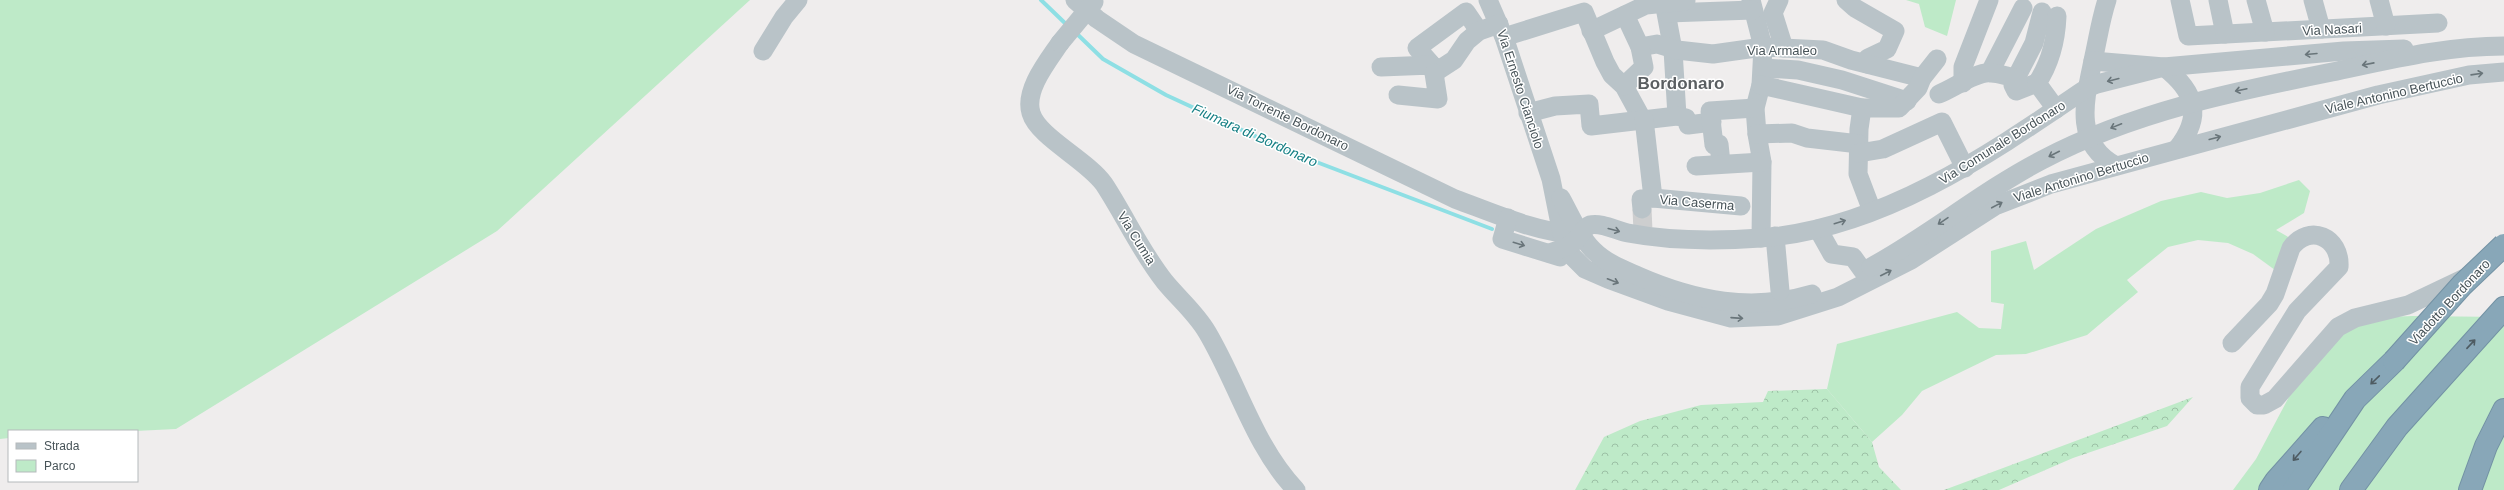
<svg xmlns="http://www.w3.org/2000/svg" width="2504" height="490" font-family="Arial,sans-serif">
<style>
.green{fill:#beeac8}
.forest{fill:url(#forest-crowns)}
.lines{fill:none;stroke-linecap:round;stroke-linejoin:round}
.stream{stroke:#8edfe4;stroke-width:4}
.minor-tunnel{stroke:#cdcecf;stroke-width:19;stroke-dasharray:19 10;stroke-linecap:butt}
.highway-casing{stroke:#7392a4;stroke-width:24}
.minor{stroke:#b9c3c8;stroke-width:19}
.highway{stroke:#88a7b8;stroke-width:22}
.highway-bridge-casing{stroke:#7392a4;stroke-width:24;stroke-linecap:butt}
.minor-bridge{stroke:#b9c3c8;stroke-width:19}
.highway-bridge{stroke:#88a7b8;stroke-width:22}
.oneway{stroke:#69757a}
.oneway2{stroke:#4e5b62}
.labels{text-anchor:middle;stroke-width:3;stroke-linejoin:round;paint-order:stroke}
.street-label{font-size:13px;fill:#475358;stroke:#fff}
.water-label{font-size:14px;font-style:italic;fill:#178085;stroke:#fff}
.district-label{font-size:17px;font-weight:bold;fill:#5a5e61;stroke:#fff}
</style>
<defs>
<pattern id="forest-crowns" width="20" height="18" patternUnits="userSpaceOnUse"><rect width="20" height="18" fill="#beeac8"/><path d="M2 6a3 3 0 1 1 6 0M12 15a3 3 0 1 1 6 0" fill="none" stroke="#9cc0a5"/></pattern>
</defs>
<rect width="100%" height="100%" fill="#efeded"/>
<!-- green -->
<g class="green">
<path d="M0,0h750l-253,231 -321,198 -41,2h-126v7l-9,1z"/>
<path d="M1906,0h50l-9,36 -22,-9 -6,-23z"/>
<path d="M2299,180l11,11 -6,22 -28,17 14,8 -15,32 -22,-16 -25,-11 -30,-3 -30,7 -41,33 11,12 -51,43 -61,19 -30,1 -74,36 -20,24 -30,27 -45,-53 10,-45 120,-32 22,16 22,1 3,-25 -13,-2v-51l35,-10 8,29 62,-41 65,-28 40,-9 26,6 33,-5z"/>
<path d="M2413,316l91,1v173h-271l23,-31 34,-64 61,-70 35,-8z"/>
</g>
<!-- forest -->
<g class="forest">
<path d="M1827,389l45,53 7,25 22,23h-326l29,-53 36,-16 61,-16 62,-3 5,-11z"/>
<path d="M2193,397l-26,29 -94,32 -74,32h-55z"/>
</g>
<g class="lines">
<!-- stream -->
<g class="stream">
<path d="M1041,0l27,26"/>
<path d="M1075,32l28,27 63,36 119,55 207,79"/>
</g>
<!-- minor-tunnel -->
<path class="minor-tunnel" d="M1642,209l1,22"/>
<!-- highway casing -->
<g class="highway-casing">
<g id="highway">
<path d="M2270,490l6,-9 47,-53"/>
<path d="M2294,490l61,-91 39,-38"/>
<path d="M2351,490l46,-63 107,-119"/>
<path d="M2470,490l16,-44 18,-36"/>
</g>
</g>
<!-- minor -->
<g class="minor">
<path d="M1075,0l22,19 37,25 321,155c36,13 80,33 118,35"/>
<path d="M1488,0l16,37 47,142 11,55 10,22 13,13 23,10 60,22 63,17 47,-2 60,-19 73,-37 84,-54 56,-22 327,-89 91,-20 35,-3"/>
<path d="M1751,0l12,47 -2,38 -6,23 2,26 5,28 -1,76"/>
<path d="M1779,0l-6,13 11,35"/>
<path d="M1846,0l9,8 40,23 -8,18 -19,9 -1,6"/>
<path d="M2107,0c-6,18 -9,38 -13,56 -8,40 -23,86 22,110"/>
<path d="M2180,0l8,36 250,-13"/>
<path d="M2218,0l7,34"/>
<path d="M2256,0l9,32"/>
<path d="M2313,0l8,29"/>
<path d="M2379,0l7,26"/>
<path d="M1664,2l9,48 4,66"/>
<path d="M1668,13l85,-3"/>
<path d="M1591,31l55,-26 40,-4"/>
<path d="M1504,37l80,-25 21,50 7,13 12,11 18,33"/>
<path d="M1060,43c-12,18 -36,47 -29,70 7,24 56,47 73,71 21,32 37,68 61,98 14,17 31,31 42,50 31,52 47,114 89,158"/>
<path d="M1640,47l17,-3 20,6 36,4 50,-7 60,3 28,10 71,18"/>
<path d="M763,51l21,-34 14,-17"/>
<path d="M2093,61l71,6c32,25 39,49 13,82"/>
<path d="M1432,65l-15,-17 49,-36 13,19"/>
<path d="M1381,67l51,-2 2,8 20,-13 13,-19 12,-10 20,-7"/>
<path d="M1763,68l35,2 44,10 65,21"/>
<path d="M1990,72l33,-64"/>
<path d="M2016,78l18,-35 8,-31"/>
<path d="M1963,83v-16l26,-67"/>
<path d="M1761,85l101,23h37l19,-20 4,-10 15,-19"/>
<path d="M1624,86l20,-19 -4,-20 -15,-32"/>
<path d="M1939,94c15,-6 38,-23 52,-21 8,0 17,4 25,5l-3,7 3,6 21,-8"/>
<path d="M1398,95l40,4 -4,-26"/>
<path d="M1862,108l-3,21 -1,45 14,37"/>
<path d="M2056,109l-19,-26c14,-21 19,-42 20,-67"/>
<path d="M1528,113l27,-7 34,-2 2,22 86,-10 9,2 2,7 24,-3"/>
<path d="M1757,134l35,-1 15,5 52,6"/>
<path d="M1859,153l24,-4 59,-27 23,46"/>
<path d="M1721,163l-2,-19 -5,1 -4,-34 45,-3"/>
<path d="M1696,166l66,-4"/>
<path d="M1561,198c10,18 18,38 32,52 13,13 29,19 45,26 57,25 114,36 174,18"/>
<path d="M1653,198l88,8"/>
<path d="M1642,209l-1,-10 12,-1 -9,-79"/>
<path d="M1508,218l-6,21 58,18"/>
<path d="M1818,229l14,25 21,3 10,14"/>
<path d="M1775,236l5,55"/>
<path d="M1549,253c9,-3 18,-5 25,-11 6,-5 9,-14 16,-17 11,-3 27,6 38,8 42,8 91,8 133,5 121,-9 229,-84 326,-150l10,-4 67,-17 180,-16 60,-2"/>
<path d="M1871,267c59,-32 111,-76 171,-107 91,-48 190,-68 290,-88 57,-12 113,-26 172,-26"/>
<path d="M2232,343l37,-39 6,-10 16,-46c18,-25 50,-11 48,19l-42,44 -47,76v11l7,7h7l11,-6 63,-72 17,-9 53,-13 61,-29"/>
</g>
<!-- highway -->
<use href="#highway" class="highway"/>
<!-- highway-bridge casing -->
<g class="highway-bridge-casing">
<path id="highway-bridge" d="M2394,361l68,-76 42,-40"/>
</g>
<!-- minor-bridge -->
<path class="minor-bridge" d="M1060,43l34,-41"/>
<!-- highway-bridge -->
<use href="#highway-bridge" class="highway-bridge"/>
</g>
<!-- one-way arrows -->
<defs><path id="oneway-shaft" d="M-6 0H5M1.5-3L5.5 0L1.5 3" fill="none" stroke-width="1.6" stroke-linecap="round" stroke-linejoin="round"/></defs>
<g class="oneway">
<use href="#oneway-shaft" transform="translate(2311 54) rotate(175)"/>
<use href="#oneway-shaft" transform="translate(2368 64) rotate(169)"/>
<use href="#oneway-shaft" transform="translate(2477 74) rotate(-8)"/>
<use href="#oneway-shaft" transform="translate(2113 80) rotate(166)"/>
<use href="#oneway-shaft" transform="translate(2241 90) rotate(168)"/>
<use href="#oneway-shaft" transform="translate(2116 126) rotate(158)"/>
<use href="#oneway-shaft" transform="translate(2215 138) rotate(-15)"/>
<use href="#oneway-shaft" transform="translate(2054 154) rotate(153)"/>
<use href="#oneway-shaft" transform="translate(1997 205) rotate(-28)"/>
<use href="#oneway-shaft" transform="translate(1943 221) rotate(146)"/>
<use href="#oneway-shaft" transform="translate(1840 222) rotate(-17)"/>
<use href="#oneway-shaft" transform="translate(1614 230) rotate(15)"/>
<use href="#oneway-shaft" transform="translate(1519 244) rotate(17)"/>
<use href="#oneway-shaft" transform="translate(1886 273) rotate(-27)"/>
<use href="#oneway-shaft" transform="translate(1613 281) rotate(21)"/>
<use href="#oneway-shaft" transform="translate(1737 318) rotate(4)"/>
</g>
<g class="oneway2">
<use href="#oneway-shaft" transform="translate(2471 344) rotate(-47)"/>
<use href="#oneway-shaft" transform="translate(2375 380) rotate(136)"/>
<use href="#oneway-shaft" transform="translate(2297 456) rotate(131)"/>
</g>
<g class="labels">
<!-- street labels -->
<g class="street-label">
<text transform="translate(2332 29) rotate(-3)" y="5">Via Nasari</text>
<text x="1782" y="55">Via Armaleo</text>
<text transform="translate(1521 89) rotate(72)" y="5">Via Ernesto Cianciolo</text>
<text transform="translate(2394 93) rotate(-13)" y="5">Viale Antonino Bertuccio</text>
<text transform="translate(1288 117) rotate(26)" y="5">Via Torrente Bordonaro</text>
<text transform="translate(2002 142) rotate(-32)" y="5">Via Comunale Bordonaro</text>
<text transform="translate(2081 177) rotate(-17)" y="5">Viale Antonino Bertuccio</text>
<text transform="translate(1697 202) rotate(5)" y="5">Via Caserma</text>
<text transform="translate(1137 238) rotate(58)" y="5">Via Cumia</text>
<text transform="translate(2449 302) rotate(-47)" y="5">Viadotto Bordonaro</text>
</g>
<!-- water labels -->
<g class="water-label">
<text transform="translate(1255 135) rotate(24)" y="5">Fiumara di Bordonaro</text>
</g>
<!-- district labels -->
<g class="district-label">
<text x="1681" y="89">Bordonaro</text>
</g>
</g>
<!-- legend -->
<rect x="8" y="430" width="130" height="52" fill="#ffffff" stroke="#b5babc"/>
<rect x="16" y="443" width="20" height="6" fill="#b9c3c8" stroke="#b5babc"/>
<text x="44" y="450" font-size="12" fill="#475358">Strada</text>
<rect x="16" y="460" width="20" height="12" fill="#beeac8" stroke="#b5babc"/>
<text x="44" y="470" font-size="12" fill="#475358">Parco</text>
</svg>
